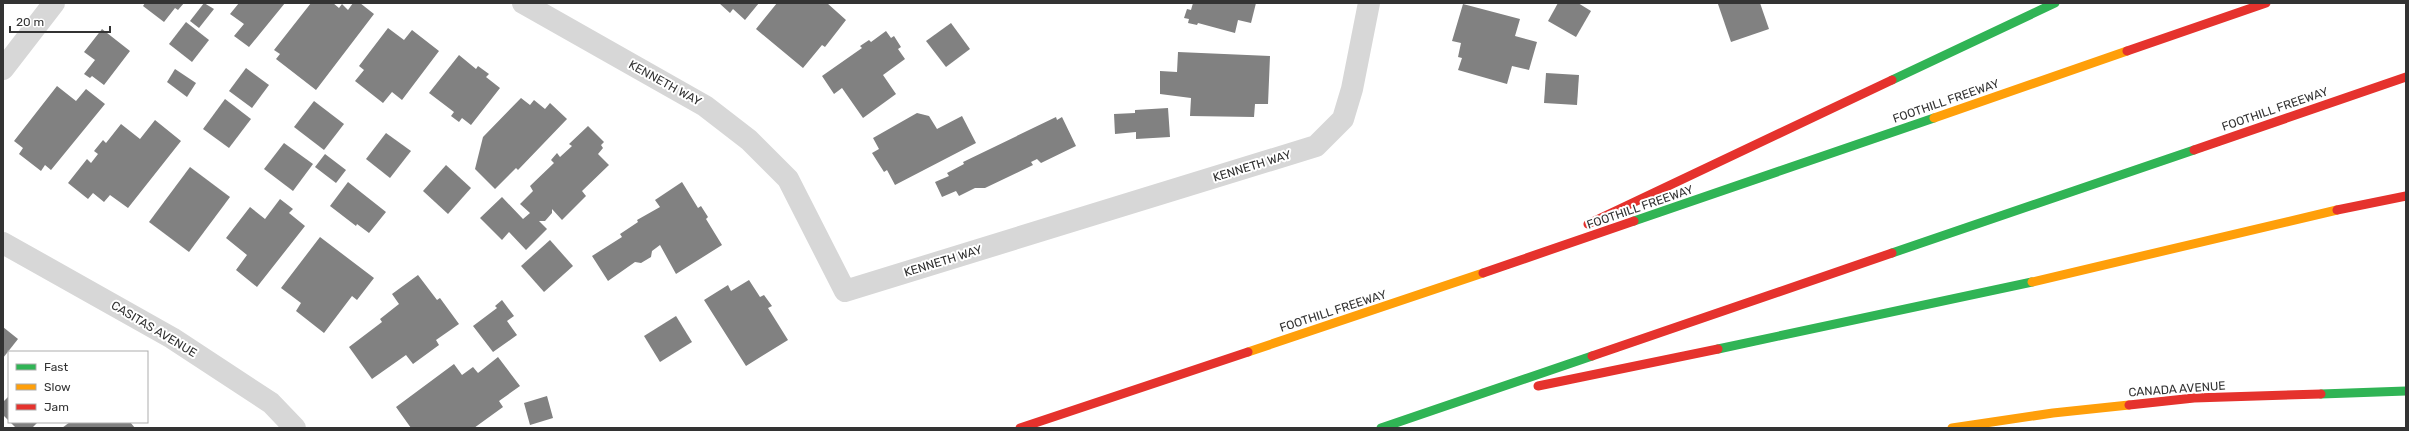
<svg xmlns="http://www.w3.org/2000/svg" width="2409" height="431" font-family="Rubik,sans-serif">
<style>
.building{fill:#818181}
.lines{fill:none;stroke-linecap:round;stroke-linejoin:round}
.street{stroke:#d7d7d7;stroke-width:22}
.fast{stroke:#30b455;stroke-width:9}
.slow{stroke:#ff9f0a;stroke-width:9}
.jam{stroke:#e5322d;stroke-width:9}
.labels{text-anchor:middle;stroke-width:4;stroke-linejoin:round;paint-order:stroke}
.street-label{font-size:12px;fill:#333;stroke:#fff}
</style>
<rect width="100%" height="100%" fill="#fff"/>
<!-- building -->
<g class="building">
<path d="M145,3h39l-6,7 -3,-2 -11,14 -21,-16z"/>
<path d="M204,3l10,6 -15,19 -9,-7z"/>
<path d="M239,3h46l-36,44 -15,-11 10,-12 -14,-10z"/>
<path d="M311,3h22l6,5 3,-4 6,6 5,-7h7l14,11 -58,76 -40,-31 4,-5 -6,-4z"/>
<path d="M719,3h40l-14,17 -12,-11 -3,4z"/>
<path d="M777,3h50l19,17 -21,27 -3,-2 -19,23 -47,-39z"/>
<path d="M1193,3h63l-5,20 -13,-3 -3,13 -37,-10 -1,2 -9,-2 1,-4 -5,-1 3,-9 4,1z"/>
<path d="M1558,3h20l13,8 -15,26 -28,-16z"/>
<path d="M1722,3h38l9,26 -38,13 -13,-38z"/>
<path d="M1463,4l57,15 -5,17 22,6 -8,28 -17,-4 -5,18 -49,-14 4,-12 -4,-1 3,-14 -9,-2z"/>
<path d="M186,22l23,18 -17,22 -23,-18z"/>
<path d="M951,23l19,26 -24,18 -20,-26z"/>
<path d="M388,28l16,12 8,-10 27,21 -37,49 -10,-8 -9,11 -28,-22 9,-11 -5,-4z"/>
<path d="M102,29l28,22 -26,34 -12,-9 -2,2 -6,-4 11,-14 -11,-8z"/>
<path d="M886,31l5,7 3,-2 7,11 -3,2 7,10 -22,16 13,19 -33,24 -21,-30 -8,6 -12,-18 40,-28 -2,-2 9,-6 2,2z"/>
<path d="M1178,52l92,4 -2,48h-13l-1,13 -64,-1 1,-18 -31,-4v-23l17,1z"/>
<path d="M459,55l17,14 2,-3 11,8 -3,3 14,11 -29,37 -9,-7 -3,4 -8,-6 3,-4 -25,-19z"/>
<path d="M246,68l23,17 -17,23 -23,-17z"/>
<path d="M175,69l21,14 -9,14 -20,-15z"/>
<path d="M1546,73l33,2 -2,30 -33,-2z"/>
<path d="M57,86l19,15 10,-12 19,15 -54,66 -6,-5 -4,6 -22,-17 4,-6 -9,-7z"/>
<path d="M521,98l9,7 4,-5 11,9 5,-6 17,16 -49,51 -2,-2 -21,21 -20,-20 8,-32z"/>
<path d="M225,99l26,20 -22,29 -26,-19z"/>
<path d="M314,101l30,23 -20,26 -30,-23z"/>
<path d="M1168,108l2,29 -34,2v-7l-21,2 -1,-20 21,-1v-3z"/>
<path d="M917,113l12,3 8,13 25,-13 14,27 -81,42 -8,-15 -3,2 -12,-19 7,-4 -6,-11z"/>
<path d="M1056,117l1,3 5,-3 14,29 -35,17 -4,-4 -6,3 2,3 -48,23h-10l-16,8 -3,-5 -14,6 -7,-15 14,-6 -2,-3 17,-9 -1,-2z"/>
<path d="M155,120l26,21 -53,67 -18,-13 -6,7 -11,-9 -5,6 -20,-16 19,-24 4,4 7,-9 -4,-3 9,-11 3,3 15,-19 19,15z"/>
<path d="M588,126l16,16 -3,3 2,3 -5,6 11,11 -27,26 4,5 -24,24 -10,-11v4l-7,8h-6l8,8 -21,21 -17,-18 -7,8 -22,-22 22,-21 21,22 7,-6 -10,-9 13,-13 -3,-5 24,-23 -3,-3 6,-7 3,4 12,-11 -3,-2z"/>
<path d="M386,133l25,18 -21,27 -24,-19z"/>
<path d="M284,143l29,21 -20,27 -29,-22z"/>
<path d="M325,154l21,16 -10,13 -21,-16z"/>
<path d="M446,165l25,23 -23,26 -25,-23z"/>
<path d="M190,167l40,30 -41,55 -40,-30z"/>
<path d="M348,182l38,30 -17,21 -12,-9 -1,2 -26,-20z"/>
<path d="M682,182l16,26 3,-2 7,11 -2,2 16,26 -46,29 -16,-29 -8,6 -1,6 -10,6 -6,-1 -27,19 -16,-25 30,-19 -2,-3 18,-12 -1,-2 23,-13 -5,-7z"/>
<path d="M280,199l13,10 -4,4 16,13 -48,61 -21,-17 11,-15 -21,-17 24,-31 15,12z"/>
<path d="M320,237l54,41 -17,22 -5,-4 -28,37 -28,-22 5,-8 -20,-15z"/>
<path d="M550,240l23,26 -29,26 -23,-26z"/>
<path d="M418,275l19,25 3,-2 19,26 -23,16 3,5 -26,19 -7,-9 -34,24 -23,-32 33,-25 -2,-3 19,-15 -7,-10z"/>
<path d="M749,280l11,17 4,-2 8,11 -4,2 20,32 -42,26 -42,-66 24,-15 3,6z"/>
<path d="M502,300l12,16 -7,5 10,14 -24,17 -20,-26 24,-18 -2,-2z"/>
<path d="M676,316l16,26 -32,20 -16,-26z"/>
<path d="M3,327l15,12 -15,19z"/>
<path d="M498,357l22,29 -21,15 4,6 -29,21h-63l-15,-21 58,-43 8,11 11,-8 5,6z"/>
<path d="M9,396v25l-6,-6v-13z"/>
<path d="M547,396l6,22 -23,7 -6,-22z"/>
<path d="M10,422h28l-6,6h-16z"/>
<path d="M70,422h60l5,6h-73z"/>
</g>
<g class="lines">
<!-- street -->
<g class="street">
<path d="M523,3l182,103 44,34 39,39 57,112 471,-145 27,-27 9,-30 17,-86"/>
<path d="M3,69l51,-66"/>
<path d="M3,243l169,95 99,65 24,25"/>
</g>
<!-- fast -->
<g class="fast">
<path d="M1892,80l163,-77"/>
<path d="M1634,221l300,-103"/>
<path d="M1892,253l302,-103"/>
<path d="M1718,349l314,-67"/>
<path d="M2321,394l85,-3"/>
<path d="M1381,428l211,-72"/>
</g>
<!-- slow -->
<g class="slow">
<path d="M1934,118l193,-67"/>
<path d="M2032,282l305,-72"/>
<path d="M1248,352l235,-79"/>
<path d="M1952,428l101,-15 76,-8"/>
</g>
<!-- jam -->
<g class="jam">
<path d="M2127,51l139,-48"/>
<path d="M2194,150l212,-73"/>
<path d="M2337,210l69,-14"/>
<path d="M1588,224l304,-144"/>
<path d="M1483,273l151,-52"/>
<path d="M1592,356l300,-103"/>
<path d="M1538,386l180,-37"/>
<path d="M2129,405l65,-7 127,-4"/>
<path d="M1020,428l228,-76"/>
</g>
</g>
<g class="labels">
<!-- street labels -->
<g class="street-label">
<text transform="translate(665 83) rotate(29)" y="4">KENNETH WAY</text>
<text transform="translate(1946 101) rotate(-19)" y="4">FOOTHILL FREEWAY</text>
<text transform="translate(2275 109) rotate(-19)" y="4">FOOTHILL FREEWAY</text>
<text transform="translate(1252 166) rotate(-17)" y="4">KENNETH WAY</text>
<text transform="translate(1640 207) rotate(-19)" y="4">FOOTHILL FREEWAY</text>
<text transform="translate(943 261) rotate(-17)" y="4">KENNETH WAY</text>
<text transform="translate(1333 311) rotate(-18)" y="4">FOOTHILL FREEWAY</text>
<text transform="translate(154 329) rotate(31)" y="4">CASITAS AVENUE</text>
<text transform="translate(2177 389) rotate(-4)" y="4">CANADA AVENUE</text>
</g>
</g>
<!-- border -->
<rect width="2409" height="431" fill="none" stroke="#333333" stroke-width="8"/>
<!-- legend -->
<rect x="8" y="351" width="140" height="72" fill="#ffffff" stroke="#adadad"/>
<rect x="16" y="364" width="20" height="6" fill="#30b455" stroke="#adadad"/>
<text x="44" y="371" font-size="12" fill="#333333">Fast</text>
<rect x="16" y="384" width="20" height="6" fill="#ff9f0a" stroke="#adadad"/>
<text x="44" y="391" font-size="12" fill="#333333">Slow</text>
<rect x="16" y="404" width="20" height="6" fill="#e5322d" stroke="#adadad"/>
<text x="44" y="411" font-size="12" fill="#333333">Jam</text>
<!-- scale -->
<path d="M10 26v6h100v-6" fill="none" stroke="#333333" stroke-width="2"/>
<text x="16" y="26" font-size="12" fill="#333333" stroke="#ffffff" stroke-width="3" paint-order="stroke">20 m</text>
</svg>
